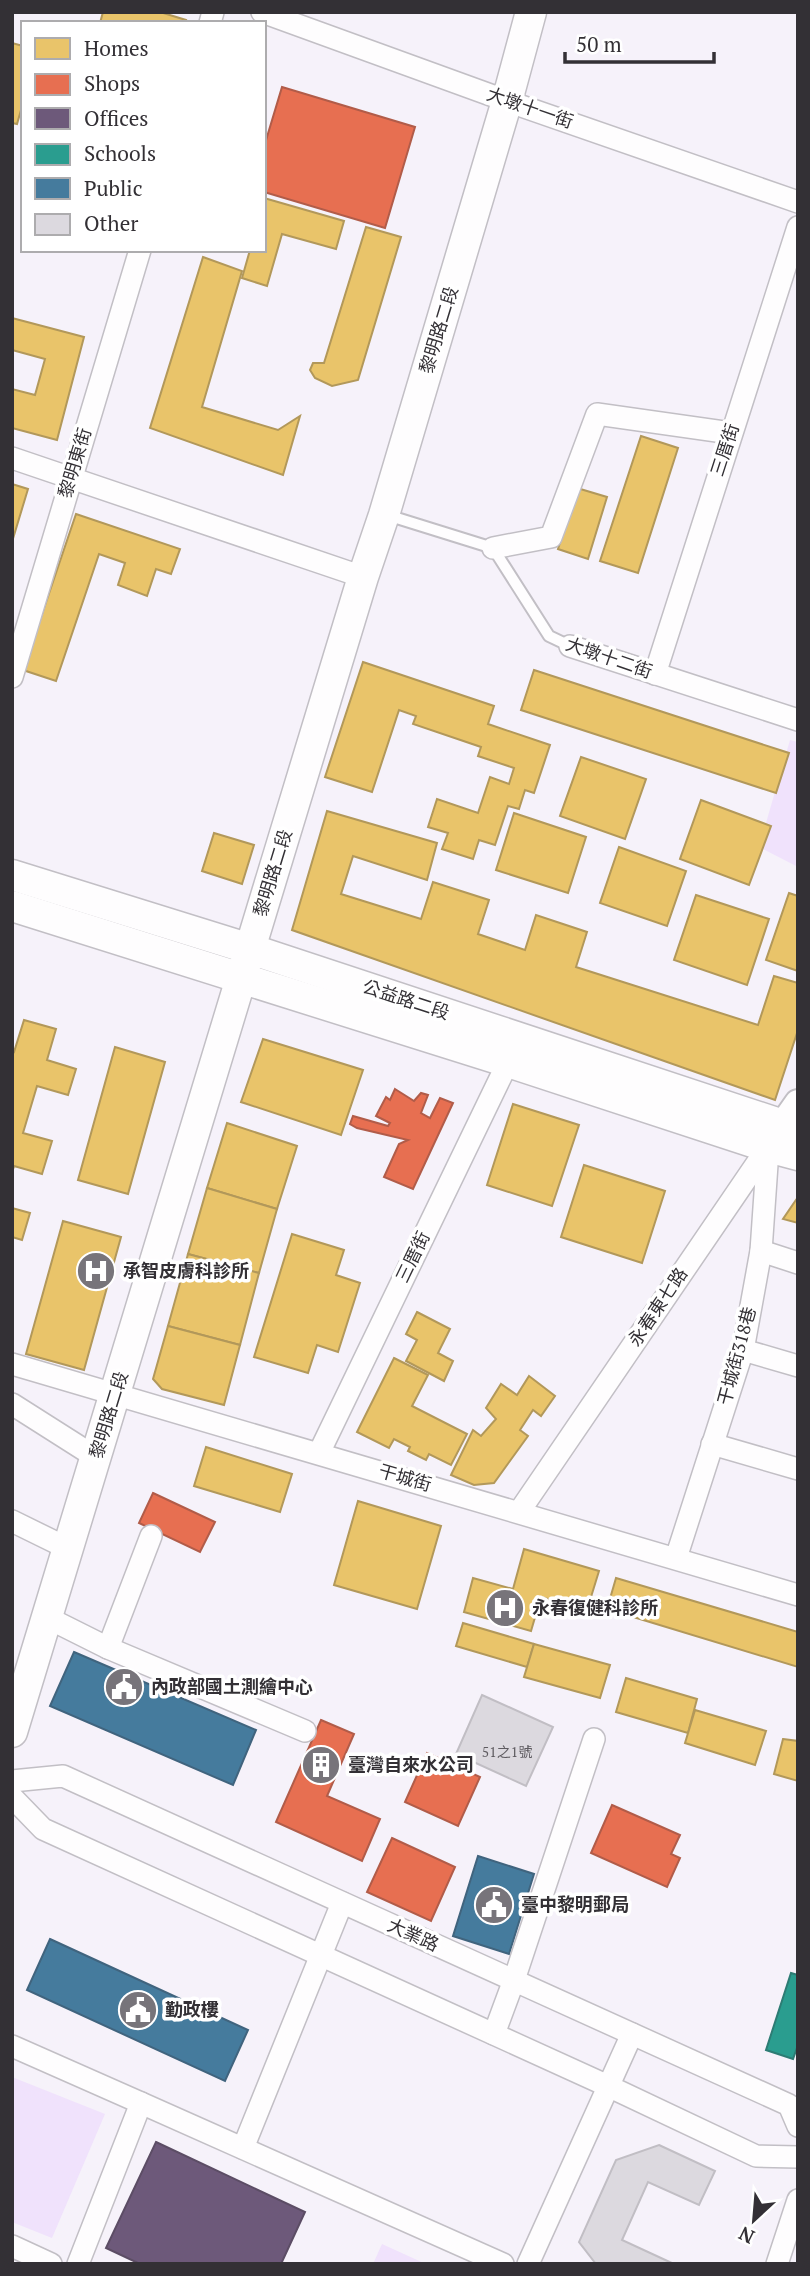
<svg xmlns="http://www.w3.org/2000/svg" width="810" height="2276" font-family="'PT Serif','Noto Sans TC',serif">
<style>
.green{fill:#f0e2fc}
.homes{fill:#e9c46a;stroke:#b2985a;stroke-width:2}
.shops{fill:#e76f51;stroke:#b15c49;stroke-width:2}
.offices{fill:#6d597a;stroke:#5c4d65;stroke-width:2}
.schools{fill:#2a9d8f;stroke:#2d7c74;stroke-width:2}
.public{fill:#457b9d;stroke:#40647e;stroke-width:2}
.building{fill:#dcd9df;stroke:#c1bec4;stroke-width:2}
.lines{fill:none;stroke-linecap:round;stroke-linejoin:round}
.service-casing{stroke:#c2bfc5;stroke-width:14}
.minor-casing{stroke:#c2bfc5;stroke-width:24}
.tertiary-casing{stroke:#c2bfc5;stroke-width:30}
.secondary-casing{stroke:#c2bfc5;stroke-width:33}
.service{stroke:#fefdfe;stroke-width:10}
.minor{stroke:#fefdfe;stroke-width:21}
.tertiary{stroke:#fefdfe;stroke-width:26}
.secondary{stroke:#fefdfe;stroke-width:30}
.labels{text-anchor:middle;stroke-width:7;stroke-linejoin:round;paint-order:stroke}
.number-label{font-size:14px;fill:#5e5b60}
.street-label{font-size:18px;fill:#333035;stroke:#fff}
.poi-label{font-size:18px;font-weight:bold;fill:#333035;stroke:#fff;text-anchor:start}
</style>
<rect width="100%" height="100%" fill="#f6f2fa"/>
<!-- green -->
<g class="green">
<path d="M790,740l8,2v125l-39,-20z"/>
<path d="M12,2077l93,37 -53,124 -40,-16z"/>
<path d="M382,2244l44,20h-53z"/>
</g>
<!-- homes -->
<g class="homes">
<path d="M103,12h57l26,8 -1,3h-85z"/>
<path d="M12,43l11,3v57l-6,21 -5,-1z"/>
<path d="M264,198l80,23 -8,28 -54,-15 -15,52 -25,-8 8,-28h14z"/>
<path d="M366,227l35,10 -43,143 -26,6 -17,-8 -5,-8 3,-7h11z"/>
<path d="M203,257l39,14 -40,136 76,23 22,-14 -17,59 -133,-47z"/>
<path d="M12,318l72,19 -27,103 -45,-12v-39l23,6 10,-36 -33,-9z"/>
<path d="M641,436l37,12 -40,125 -38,-12z"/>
<path d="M12,484l16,5 -16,53z"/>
<path d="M577,488l30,9 -19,62 -30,-10z"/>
<path d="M76,514l104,35 -9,25 -15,-5 -9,27 -29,-11 7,-22 -26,-9 -43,127 -33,-11z"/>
<path d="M363,662l131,44 -6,18 62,21 -16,48 -9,-3 -6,19 -11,-3 -13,39 -16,-5 -6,19 -31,-10 6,-16 -20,-6 9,-28 41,14 12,-36 19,7 5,-16 -36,-12 3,-9 -68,-23 3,-8 -17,-6 -27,82 -47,-15z"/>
<path d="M534,670l255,83 -13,40 -255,-83z"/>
<path d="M581,757l65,22 -21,60 -65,-23z"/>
<path d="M701,800l70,26 -22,59 -69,-26z"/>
<path d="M327,811l110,32 -10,37 -74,-24 -12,38 80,25 12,-37 56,18 -11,34 47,16 11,-35 51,17 -11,35 182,58 16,-49 24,7v47l-23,70 -483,-170z"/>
<path d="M514,813l72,24 -18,56 -72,-23z"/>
<path d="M214,833l40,12 -12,39 -40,-13z"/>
<path d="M619,847l67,24 -19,55 -67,-23z"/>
<path d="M789,893l9,3v75l-32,-11z"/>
<path d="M696,895l73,24 -22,66 -73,-25z"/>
<path d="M24,1020l32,9 -9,31 29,9 -8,26 -31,-9 -14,47 29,8 -10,33 -28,-8 -2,7v-122l2,1z"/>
<path d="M263,1039l100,31 -22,65 -100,-33z"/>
<path d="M115,1047l50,15 -37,132 -50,-14z"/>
<path d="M513,1104l66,21 -27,81 -65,-21z"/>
<path d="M227,1123l70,23 -20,63 -70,-21z"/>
<path d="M584,1165l81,26 -23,72 -81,-26z"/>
<path d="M207,1188l70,21 -18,64 -71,-19z"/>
<path d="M798,1197v26l-15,-4z"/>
<path d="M12,1208l18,5 -8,27 -10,-3z"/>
<path d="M63,1221l58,16 -37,133 -58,-16z"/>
<path d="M292,1234l52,16 -8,25 24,8 -22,69 -21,-7 -9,28 -54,-16z"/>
<path d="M188,1254l71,19 -19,72 -72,-19z"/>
<path d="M417,1312l33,17 -12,24 15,8 -9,20 -38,-20 11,-21 -11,-6z"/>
<path d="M168,1326l72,19 -16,60 -62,-16 -9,-10z"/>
<path d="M394,1358l34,17 -16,31 55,28 -16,31 -22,-11 -3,6 -18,-9 2,-4 -16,-8 -5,9 -32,-16z"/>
<path d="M529,1376l26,20 -14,20 -8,-6 -13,20 8,6 -34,47 -20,2 -23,-10 22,-45 8,6 15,-17 -10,-11 15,-24 16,11z"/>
<path d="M206,1447l86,27 -12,38 -86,-26z"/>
<path d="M358,1501l83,25 -24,83 -83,-24z"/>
<path d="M524,1549l75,22 -12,39 -46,-13 -10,34 -67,-19 9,-34 40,11z"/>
<path d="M616,1578l182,54v35l-191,-58z"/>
<path d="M463,1623l71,21 -7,23 -71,-21z"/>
<path d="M534,1644l76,21 -10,33 -76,-21z"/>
<path d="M626,1678l71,21 -9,34 -72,-21z"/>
<path d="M695,1710l71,21 -11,34 -70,-22z"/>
<path d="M783,1739l15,2v40l-24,-7z"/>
</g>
<!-- shops -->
<g class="shops">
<path d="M282,87l133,40 -30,101 -121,-36v-45z"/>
<path d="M395,1089l19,12 7,-8 7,2 -7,18 9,5 10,-20 13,5 -40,86 -29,-12 15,-33 9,-4 -51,-12 -7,-4 3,-8 35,10 2,-3 -14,-7 10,-19 4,3z"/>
<path d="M153,1493l62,29 -15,30 -61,-29z"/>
<path d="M321,1720l33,14 -27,62 53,23 -18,42 -86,-39z"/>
<path d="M427,1753l53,24 -22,49 -53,-24z"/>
<path d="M612,1805l68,30 -9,19 9,4 -13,29 -76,-34z"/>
<path d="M392,1838l63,29 -24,54 -64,-29z"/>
</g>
<!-- offices -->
<path class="offices" d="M156,2142l149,70 -24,52h-141l-34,-16z"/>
<!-- schools -->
<path class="schools" d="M791,1973l7,2v70l-5,14 -27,-9z"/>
<!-- public -->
<g class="public">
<path d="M74,1652l182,78 -23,55 -183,-79z"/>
<path d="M478,1856l56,18 -25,80 -56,-18z"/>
<path d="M50,1939l198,91 -23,51 -198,-91z"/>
</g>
<!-- building -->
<g class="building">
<path d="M482,1695l71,32 -27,59 -70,-32z"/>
<path d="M659,2145l56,26 -16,34 -51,-23 -26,58 52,24h-78l-17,-22 37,-82z"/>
</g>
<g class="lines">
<!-- service casing -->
<g class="service-casing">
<path id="service" d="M387,515l106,33 56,88 21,10"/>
</g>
<!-- minor casing -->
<g class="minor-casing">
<g id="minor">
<path d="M262,12l245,89 291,101"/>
<path d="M210,23l3,-11"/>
<path d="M12,458l351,119"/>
<path d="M493,548l58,-11 46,-123 134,19"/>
<path d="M570,646l228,74"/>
<path d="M655,674l143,-447"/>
<path d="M12,677l128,-427"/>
<path d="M761,1251l37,12"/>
<path d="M743,1350l55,16"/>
<path d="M12,1364l786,231"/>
<path d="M12,1404l85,54"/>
<path d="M712,1444l86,25"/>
<path d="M319,1453l189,-391"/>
<path d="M519,1512l249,-365"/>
<path d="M12,1521l55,27"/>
<path d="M676,1558l67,-208 18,-99 7,-101"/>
<path d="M46,1617l62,31 197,83"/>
<path d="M108,1648l43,-112"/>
<path d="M12,1781l51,-5 726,329 9,21"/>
<path d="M12,1797l31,32 565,257 148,70 42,1"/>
<path d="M494,2034l20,-54 80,-241"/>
<path d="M12,2046l129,57 -63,161"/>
<path d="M141,2103l362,161"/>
<path d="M243,2148l99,-245"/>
<path d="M12,2246l39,18"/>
<path d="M528,2264l104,-230"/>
<path d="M777,2264l21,-64"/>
</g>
</g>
<!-- tertiary casing -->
<g class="tertiary-casing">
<path id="tertiary" d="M772,1140l26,-37"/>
</g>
<!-- secondary casing -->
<g class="secondary-casing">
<g id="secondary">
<path d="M12,875l238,74 548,181"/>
<path d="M12,906l496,156 260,85 30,8"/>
<path d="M12,1732l351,-1155 21,-62 123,-414 24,-89"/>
</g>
</g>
<!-- service -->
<use href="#service" class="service"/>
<!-- minor -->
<use href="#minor" class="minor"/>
<!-- tertiary -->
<use href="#tertiary" class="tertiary"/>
<!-- secondary -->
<use href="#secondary" class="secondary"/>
</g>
<!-- icons -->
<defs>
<g id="hospital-disc" transform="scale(2.0125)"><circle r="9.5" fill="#77747a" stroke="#fff"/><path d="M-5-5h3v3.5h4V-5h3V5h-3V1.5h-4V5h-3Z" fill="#fff"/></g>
<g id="civic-disc" transform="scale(2.0125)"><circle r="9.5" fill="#77747a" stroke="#fff"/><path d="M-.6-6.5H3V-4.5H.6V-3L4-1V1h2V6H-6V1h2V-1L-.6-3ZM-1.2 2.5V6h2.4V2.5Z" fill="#fff"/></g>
<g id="building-disc" transform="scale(2.0125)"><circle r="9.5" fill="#77747a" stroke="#fff"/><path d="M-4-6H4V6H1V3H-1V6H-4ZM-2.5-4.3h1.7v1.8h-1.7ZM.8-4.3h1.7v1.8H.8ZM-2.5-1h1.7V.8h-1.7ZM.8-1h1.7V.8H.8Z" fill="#fff"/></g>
</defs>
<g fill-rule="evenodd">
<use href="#hospital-disc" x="96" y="1271"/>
<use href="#hospital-disc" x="505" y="1608"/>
<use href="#civic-disc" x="124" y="1687"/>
<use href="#building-disc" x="321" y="1765"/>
<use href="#civic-disc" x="494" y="1905"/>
<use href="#civic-disc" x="138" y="2010"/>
</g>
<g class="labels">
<!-- number labels -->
<g class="number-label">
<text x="507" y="1757">51之1號</text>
</g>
<!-- street labels -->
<g class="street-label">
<text transform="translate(530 108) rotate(19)" y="6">大墩十一街</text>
<text transform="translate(439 330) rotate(-73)" y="6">黎明路二段</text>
<text transform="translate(725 450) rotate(-72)" y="6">三厝街</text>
<text transform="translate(75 463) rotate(-73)" y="6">黎明東街</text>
<text transform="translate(609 658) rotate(19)" y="6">大墩十二街</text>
<text transform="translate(273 873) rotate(-73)" y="6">黎明路二段</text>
<text transform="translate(406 1000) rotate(18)" y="6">公益路二段</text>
<text transform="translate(413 1257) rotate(-64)" y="6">三厝街</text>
<text transform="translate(658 1307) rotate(-56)" y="6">永春東七路</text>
<text transform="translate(737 1356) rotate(-75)" y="6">干城街318巷</text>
<text transform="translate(109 1415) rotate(-73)" y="6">黎明路二段</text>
<text transform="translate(405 1478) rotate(16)" y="6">干城街</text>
<text transform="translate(413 1935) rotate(24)" y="6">大業路</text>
</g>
<!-- poi labels -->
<g class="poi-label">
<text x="123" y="1277">承智皮膚科診所</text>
<text x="532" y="1614">永春復健科診所</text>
<text x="151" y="1693">內政部國土測繪中心</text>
<text x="348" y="1771">臺灣自來水公司</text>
<text x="521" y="1911">臺中黎明郵局</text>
<text x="165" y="2016">勤政樓</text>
</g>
</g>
<!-- border -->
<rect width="810" height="2276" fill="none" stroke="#333035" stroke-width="28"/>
<!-- legend -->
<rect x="21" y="21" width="245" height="231" fill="#ffffff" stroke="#adacae" stroke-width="2"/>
<rect x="35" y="38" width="35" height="21" fill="#e9c46a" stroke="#adacae" stroke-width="2"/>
<text x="84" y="56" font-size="21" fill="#333035">Homes</text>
<rect x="35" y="74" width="35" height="21" fill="#e76f51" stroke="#adacae" stroke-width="2"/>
<text x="84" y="91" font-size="21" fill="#333035">Shops</text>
<rect x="35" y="108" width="35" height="21" fill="#6d597a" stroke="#adacae" stroke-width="2"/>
<text x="84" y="126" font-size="21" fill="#333035">Offices</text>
<rect x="35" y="144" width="35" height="21" fill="#2a9d8f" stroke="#adacae" stroke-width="2"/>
<text x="84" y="161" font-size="21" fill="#333035">Schools</text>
<rect x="35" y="178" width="35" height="21" fill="#457b9d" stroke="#adacae" stroke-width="2"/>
<text x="84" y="196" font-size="21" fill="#333035">Public</text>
<rect x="35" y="214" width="35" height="21" fill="#dcd9df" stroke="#adacae" stroke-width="2"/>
<text x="84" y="231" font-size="21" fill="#333035">Other</text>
<!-- north arrow -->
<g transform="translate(754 2220) rotate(206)" stroke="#ffffff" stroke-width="5" paint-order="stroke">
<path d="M0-5L12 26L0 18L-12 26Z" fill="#333035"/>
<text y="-10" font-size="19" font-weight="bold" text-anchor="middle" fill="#333035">N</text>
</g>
<!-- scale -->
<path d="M565 52v10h149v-10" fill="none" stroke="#333035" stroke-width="3.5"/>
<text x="576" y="52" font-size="21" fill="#333035" stroke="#ffffff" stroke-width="5" paint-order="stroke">50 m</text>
</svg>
